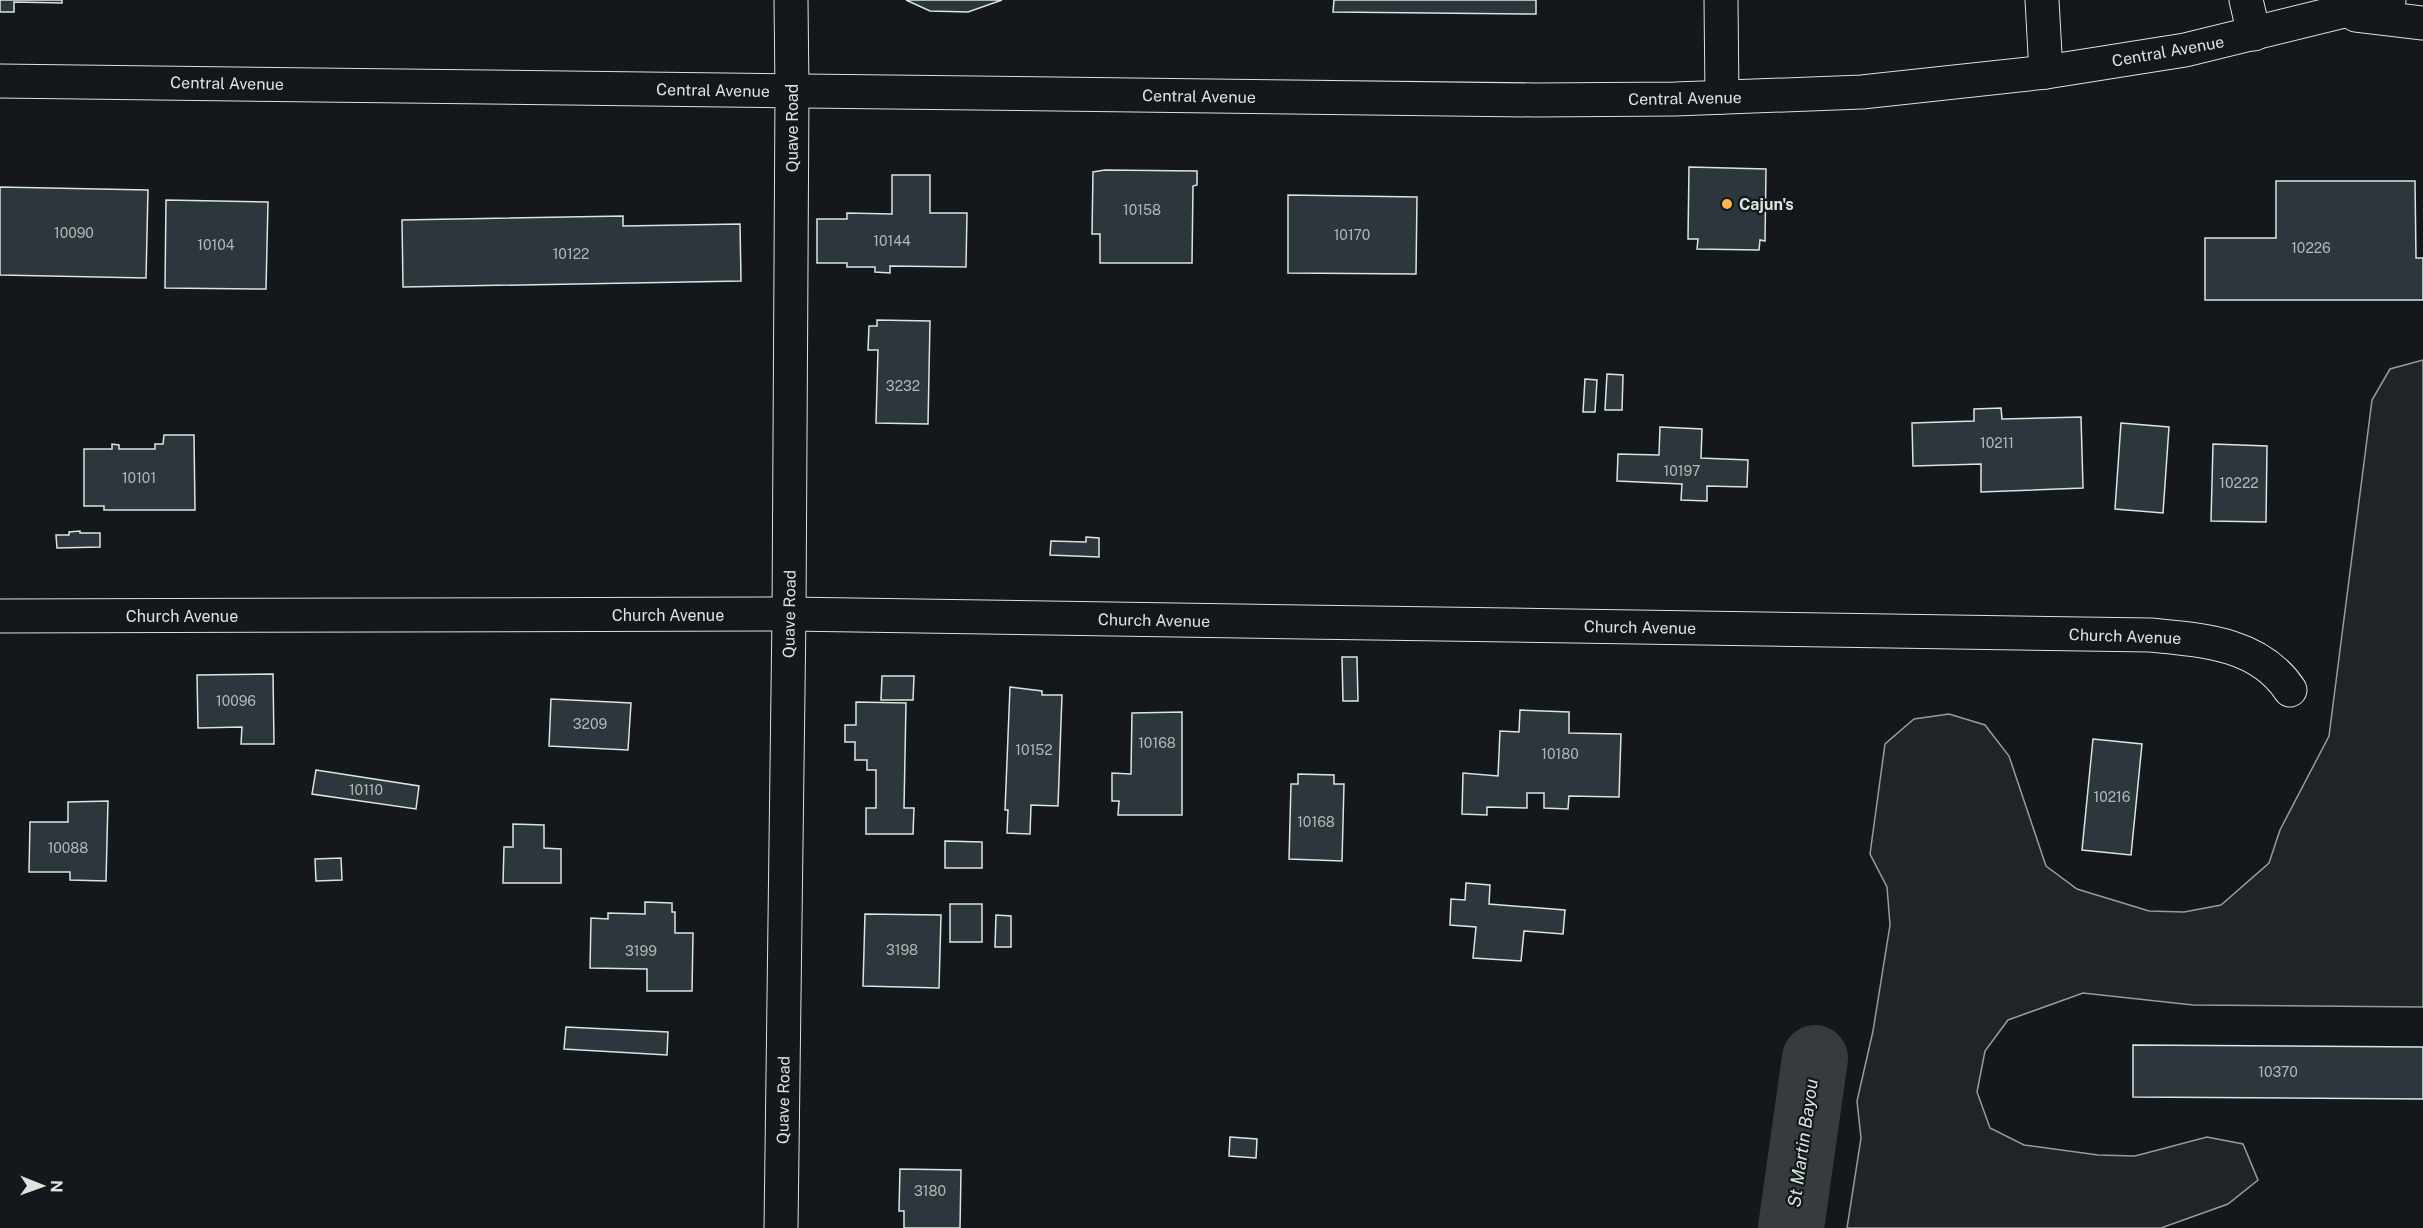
<svg xmlns="http://www.w3.org/2000/svg" width="2423" height="1228" font-family="'Public Sans',sans-serif">
<style>
.green{fill:#202428;stroke:#939e99;stroke-width:1.5}
.lines{fill:none;stroke-linecap:round;stroke-linejoin:round}
.river{stroke:#363b3e;stroke-width:66}
.building{fill:#2c363c;stroke:#d8e6dc;stroke-width:1.5}
.minor-casing{stroke:#d8e6dc;stroke-width:35}
.major-casing{stroke:#d8e6dc;stroke-width:35}
.minor{stroke:#14181c;stroke-width:33}
.major{stroke:#14181c;stroke-width:33}
.poi-dot{fill:#ffb74d;stroke:#14181c;stroke-width:2}
.labels{text-anchor:middle;stroke-width:4.5;stroke-linejoin:round;paint-order:stroke}
.number-label{font-size:14px;fill:#adbab4}
.street-label{font-size:16px;fill:#d8e6dc;stroke:#14181c}
.poi-label{font-size:16px;font-weight:bold;fill:#d8e6dc;stroke:#14181c;text-anchor:start}
.water-label{font-size:18px;font-style:italic;fill:#d8e6dc;stroke:#14181c}
</style>
<rect width="100%" height="100%" fill="#14181c"/>
<!-- green -->
<path class="green" d="M2423,360v647l-230,-2 -110,-12 -75,27 -23,31 -8,41 13,36 34,17 74,10 37,1 72,-19 36,7 15,36 -30,24 -67,24h-314l14,-90 -4,-37 16,-70 17,-106 -3,-38 -17,-33 15,-110 29,-25 35,-5 36,11 24,31 37,110 31,23 72,22 35,1 37,-7 48,-42 11,-33 49,-94 43,-336 18,-31z"/>
<g class="lines">
<!-- river -->
<path class="river" d="M1791,1228l24,-170"/>
</g>
<!-- building -->
<g class="building">
<path d="M0,0h62v3l-48,-1v10h-14z"/>
<path d="M906,0h96l-34,12 -38,-1z"/>
<path d="M1334,0h202v14l-203,-2z"/>
<path d="M1689,167l77,2 -1,72 -5,-1 -1,10 -62,-1 1,-10h-10z"/>
<path d="M1105,170l92,1v14l-4,1 -1,77h-92v-29h-8l1,-62z"/>
<path d="M892,175h38v38h37l-1,54 -76,-1v7l-15,-1v-5h-28v-4h-30v-44h30v-6l45,1z"/>
<path d="M2276,181h139l1,77h7v42h-218v-62h71z"/>
<path d="M0,187l148,3 -2,88 -146,-3z"/>
<path d="M1288,195l129,2 -1,77 -128,-1z"/>
<path d="M166,200l102,2 -2,87 -101,-1z"/>
<path d="M623,216v10l117,-2 1,57 -338,6 -1,-67z"/>
<path d="M877,320l53,1 -2,103 -52,-1 2,-73h-10l1,-24h8z"/>
<path d="M1607,374l16,1 -1,35h-17z"/>
<path d="M1585,379l12,1 -2,32h-12z"/>
<path d="M2001,408l1,11 79,-2 2,71 -102,4v-28l-68,2 -1,-43 62,-2v-12z"/>
<path d="M2121,423l48,4 -6,86 -48,-4z"/>
<path d="M1660,427l42,2 -1,29 47,2 -1,27 -40,-1v15l-26,-1 1,-16 -65,-3 1,-27 41,1z"/>
<path d="M164,435h30l1,75h-91v-4h-20v-57h28v-5l7,1v4h36v-5h8z"/>
<path d="M2213,444l54,2 -1,76 -55,-1z"/>
<path d="M80,531v2h20v14l-43,1 -1,-13h13v-3z"/>
<path d="M1086,537l13,1v19l-49,-2 1,-14 35,1z"/>
<path d="M1342,657h15l1,44h-15z"/>
<path d="M273,674l1,70h-33l1,-17 -44,1 -1,-53z"/>
<path d="M882,676h32l-1,24h-32z"/>
<path d="M1010,687l32,4v4h20l-4,111 -27,-1 -1,29 -23,-1 1,-23h-3z"/>
<path d="M551,699l80,4 -3,47 -79,-4z"/>
<path d="M856,702l50,1 -2,105h10l-1,26h-47v-26h10v-38h-9v-10h-12v-18h-10v-17h11z"/>
<path d="M1520,710l49,2v21l52,1 -2,63 -50,-1 -1,13 -24,-1v-15h-17v15l-40,-1v8l-25,-1 1,-41 35,3 2,-45 19,1z"/>
<path d="M1182,712v103h-64l1,-14h-7v-28l19,1 1,-61z"/>
<path d="M2093,739l49,5 -11,111 -49,-5z"/>
<path d="M316,770l103,16 -3,23 -104,-15z"/>
<path d="M1298,774l36,1v9h10l-2,77 -53,-2 2,-75h7z"/>
<path d="M108,801l-2,80 -36,-1v-8h-41l1,-50h38v-20z"/>
<path d="M513,824l31,1v23l17,1v34h-58l1,-36h9z"/>
<path d="M945,841l37,1v26h-37z"/>
<path d="M341,858l1,22 -26,1 -1,-22z"/>
<path d="M1466,883l24,2 -1,19 76,6 -2,24 -39,-3 -3,30 -48,-3 3,-31 -26,-2 1,-26 14,1z"/>
<path d="M645,902l27,1v9h3v21h18l-1,58h-45v-22l-57,-1 1,-50 17,1v-6l37,1z"/>
<rect x="950" y="904" width="32" height="38"/>
<path d="M865,914l76,1 -2,73 -76,-2z"/>
<path d="M996,915l15,1v31h-16z"/>
<path d="M566,1027l102,5 -1,23 -103,-6z"/>
<path d="M2133,1045l290,2v52l-290,-2z"/>
<path d="M1230,1137l27,2 -1,19 -27,-2z"/>
<path d="M900,1169l61,1 -1,58h-56v-17h-5z"/>
</g>
<g class="lines">
<!-- minor casing -->
<g class="minor-casing">
<g id="minor">
<path d="M1721,0l1,97"/>
<path d="M2042,0l4,72"/>
<path d="M2246,0l8,34"/>
<path d="M0,616l789,-2 1361,21c52,5 109,8 140,55"/>
<path d="M781,1228l8,-614 3,-523 -1,-91"/>
</g>
</g>
<!-- major casing -->
<g class="major-casing">
<g id="major">
<path d="M2356,15l67,8"/>
<path d="M0,81l1536,19 139,-1 187,-7 184,-20 139,-22 204,-50"/>
</g>
</g>
<!-- minor -->
<use href="#minor" class="minor"/>
<!-- major -->
<use href="#major" class="major"/>
</g>
<!-- markers -->
<circle class="poi-dot" cx="1727" cy="204" r="6"/>
<g class="labels">
<!-- number labels -->
<g class="number-label">
<text x="1142" y="215">10158</text>
<text x="74" y="238">10090</text>
<text x="1352" y="240">10170</text>
<text x="892" y="246">10144</text>
<text x="216" y="250">10104</text>
<text x="2311" y="253">10226</text>
<text x="571" y="259">10122</text>
<text x="903" y="391">3232</text>
<text x="1997" y="448">10211</text>
<text x="1682" y="476">10197</text>
<text x="139" y="483">10101</text>
<text x="2239" y="488">10222</text>
<text x="236" y="706">10096</text>
<text x="590" y="729">3209</text>
<text x="1157" y="748">10168</text>
<text x="1034" y="755">10152</text>
<text x="1560" y="759">10180</text>
<text x="366" y="795">10110</text>
<text x="2112" y="802">10216</text>
<text x="1316" y="827">10168</text>
<text x="68" y="853">10088</text>
<text x="902" y="955">3198</text>
<text x="641" y="956">3199</text>
<text x="2278" y="1077">10370</text>
<text x="930" y="1196">3180</text>
</g>
<!-- street labels -->
<g class="street-label">
<text transform="translate(2168 51) rotate(-10)" y="6">Central Avenue</text>
<text transform="translate(227 83) rotate(1)" y="6">Central Avenue</text>
<text transform="translate(713 90) rotate(1)" y="6">Central Avenue</text>
<text transform="translate(1199 96) rotate(1)" y="6">Central Avenue</text>
<text transform="translate(1685 98) rotate(-1)" y="6">Central Avenue</text>
<text transform="translate(792 128) rotate(-90)" y="6">Quave Road</text>
<text transform="translate(789 614) rotate(-89)" y="6">Quave Road</text>
<text x="668" y="621">Church Avenue</text>
<text x="182" y="622">Church Avenue</text>
<text transform="translate(1154 620) rotate(1)" y="6">Church Avenue</text>
<text transform="translate(1640 627) rotate(1)" y="6">Church Avenue</text>
<text transform="translate(2125 636) rotate(2)" y="6">Church Avenue</text>
<text transform="translate(783 1100) rotate(-89)" y="6">Quave Road</text>
</g>
<!-- poi labels -->
<g class="poi-label">
<text x="1739" y="210">Cajun's</text>
</g>
<!-- water labels -->
<g class="water-label">
<text transform="translate(1803 1143) rotate(-82)" y="6">St Martin Bayou</text>
</g>
</g>
<!-- north arrow -->
<g transform="translate(42 1186) rotate(91)" stroke="#14181c" stroke-width="4.5" paint-order="stroke">
<path d="M0-4.5L10 22L0 15L-10 22Z" fill="#d8e6dc"/>
<text y="-9" font-size="16" font-weight="bold" text-anchor="middle" fill="#d8e6dc">N</text>
</g>
</svg>
